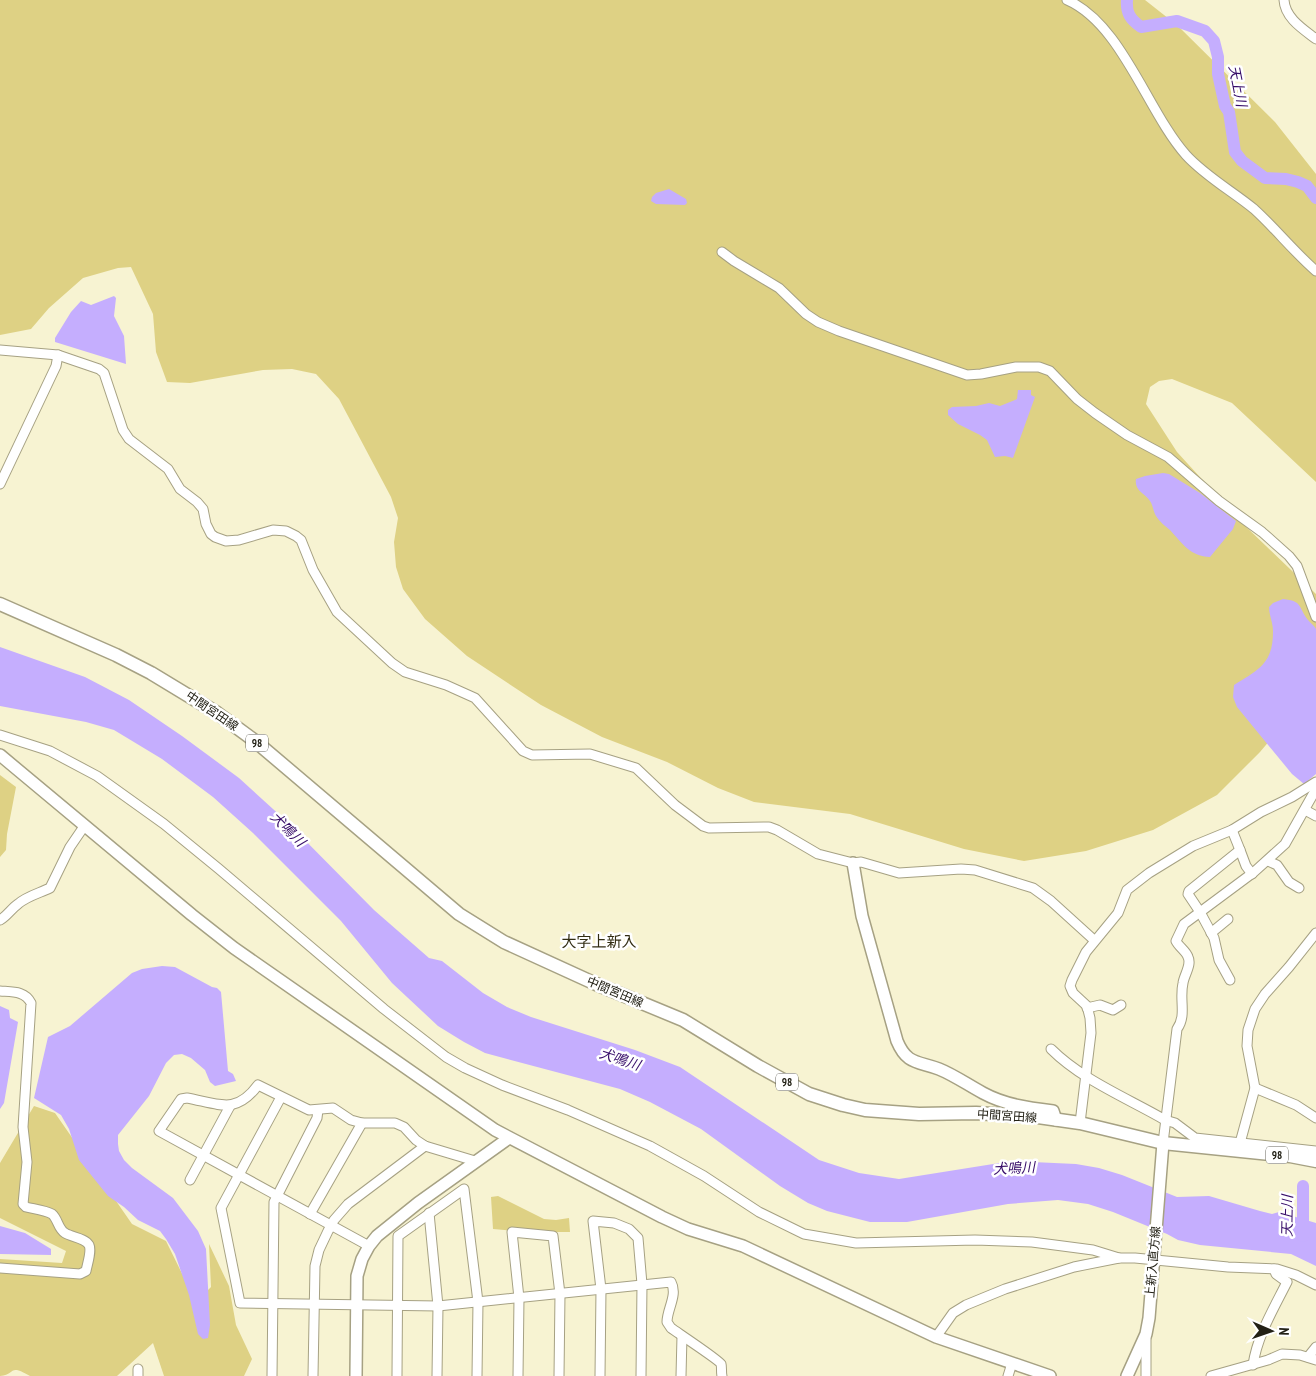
<svg xmlns="http://www.w3.org/2000/svg" width="1316" height="1376" font-family="'PT Sans Narrow','Noto Sans JP',sans-serif">
<style>
.green{fill:#ded184}
.water{fill:#c5aefe}
.lines{fill:none;stroke-linecap:round;stroke-linejoin:round}
.river{stroke:#c5aefe;stroke-width:12}
.street-casing{stroke:#a6a183;stroke-width:11}
.secondary-casing{stroke:#a6a183;stroke-width:14}
.primary-casing{stroke:#a6a183;stroke-width:15}
.street{stroke:#fff;stroke-width:9}
.secondary{stroke:#fff;stroke-width:11}
.primary{stroke:#fff;stroke-width:12}
.labels{text-anchor:middle;stroke-width:5;stroke-linejoin:round;paint-order:stroke}
.shield{fill:#fff;stroke:#64635b;stroke-width:1}
.shield-label{font-size:11px;font-weight:bold;fill:#222015}
.street-label{font-size:12px;fill:#222015;stroke:#fff}
.water-label{font-size:14px;font-style:italic;fill:#370d69;stroke:#fff}
.quarter-label{font-size:15px;fill:#332e14;stroke:#fff}
</style>
<rect width="100%" height="100%" fill="#f7f3d2"/>
<!-- green -->
<g class="green">
<path d="M0,0h1145l33,26 97,96 41,52v308l-84,-79 -60,-24 -13,2 -9,6 -4,17 31,48 64,70 75,72v91l-56,67 -43,43 -64,35 -67,21 -62,10 -60,-12 -114,-35 -96,-12 -36,-14 -51,-26 -65,-25 -61,-32 -74,-49 -42,-37 -22,-30 -7,-22 -2,-25 4,-24 -7,-21 -52,-98 -23,-25 -24,-5 -29,1 -73,13 -23,-1 -11,-30 -3,-38 -22,-47 -13,1 -35,10 -34,30 -18,21 -31,6z"/>
<path d="M0,775l16,12 -9,47 -1,16 -6,7z"/>
<path d="M34,1106l21,7 77,111 34,17 30,61 15,-15 -2,-43 20,42 7,39 16,34 -8,17h-80l-11,-33 -36,33h-87c-22,-13 -14,-1 -30,0v-117l62,4 4,-12 -66,-33v-55z"/>
<path d="M498,1196l46,23 12,1 13,-2 1,14h-45l-32,-3 -2,-32z"/>
</g>
<!-- water -->
<g class="water">
<path d="M669,189l17,10 1,4 -2,2 -29,-1 -5,-3 1,-4 4,-4z"/>
<path d="M114,296l2,2 -2,18 10,20 2,28 -71,-22v-4l16,-26 10,-11 10,4z"/>
<path d="M1018,390h13v5l4,2 -22,61 -8,-2 -10,1 -8,-17 -7,-5 -22,-11 -10,-9v-5l4,-3 24,-1 13,-3 11,3 15,-6 2,-1z"/>
<path d="M1163,473l6,1 31,19 36,28 -3,8 -23,28c-19,0 -28,-14 -40,-27 -5,-4 -11,-9 -14,-14 -3,-5 -3,-11 -6,-15 -5,-8 -16,-10 -14,-22l9,-3z"/>
<path d="M1283,599c20,2 15,8 25,21 3,4 6,5 8,9v145l-12,10 -12,-10 -55,-67 -4,-10 1,-12c26,-16 39,-22 39,-54 0,-8 -4,-16 -4,-24l4,-4z"/>
<path d="M0,647l85,30 44,23 53,36 57,42 45,41 90,91 55,48 13,3 41,32 24,14 24,10 104,33 45,17 139,93 40,13 40,6 113,-18 64,3 23,4 23,7 55,22 32,-1 51,15 12,3 7,-2 37,11v43l-25,-12 -91,-9 -22,-5 -11,-6 -54,-22 -25,-8 -30,-4 -50,4 -101,18h-37l-43,-11 -19,-8 -28,-17 -79,-57 -51,-27 -30,-13 -135,-36 -21,-11 -26,-16 -46,-43 -51,-62 -88,-88 -40,-36 -51,-38 -48,-29 -28,-8 -86,-16z"/>
<path d="M162,966l13,1 37,20 5,1 4,4 7,79 5,3 3,7 -21,5 -5,-4 -5,-12 -14,-12 -9,-4 -8,1 -8,8 -17,33 -31,39v9l1,7 5,9 8,8 41,30 25,33 8,18 4,76 -2,13 -5,1 -5,-5 -9,-39 -14,-41 -9,-15 -6,-8 -22,-11 -14,-13 -16,-11 -29,-36 -10,-31 -8,-14 -27,-17 14,-61 22,-11 62,-53 10,-4z"/>
<path d="M0,1006l9,4 1,8 8,4 -14,81 -4,6z"/>
<path d="M0,1226l25,7 26,16v6l-51,-1z"/>
</g>
<g class="lines">
<!-- river -->
<g class="river">
<path d="M1127,0c-1,13 3,19 14,27l36,-6 28,10 9,10 4,16v17l7,32 4,6 6,40 7,9 23,17 21,1 12,3 9,4 9,12"/>
<path d="M1303,1186v50"/>
</g>
<!-- street casing -->
<g class="street-casing">
<g id="street">
<path d="M1067,0c55,24 80,111 119,155 19,21 46,36 68,54 22,20 40,43 62,62"/>
<path d="M1284,0c1,18 19,29 32,39"/>
<path d="M722,252l12,9 45,27 27,26 12,8 21,9 128,44 14,-1 35,-7h23l11,4 27,28 18,14 32,22 41,22 51,44 43,31 27,24 8,10 19,51"/>
<path d="M0,350l58,5 41,14 5,4 19,57 6,9 39,30 12,20 17,13 6,7 3,15 5,10 4,3 11,4 13,-1 34,-10 13,1 10,5 5,4 12,30 24,42 55,51 13,9 41,13 29,13 48,53 9,4 58,-1 46,14 39,37 28,21 6,2 60,-1 8,3 41,24 35,9 8,-1 38,11 62,-4 14,1 58,18 18,13 43,39"/>
<path d="M0,484l56,-118 2,-11"/>
<path d="M0,735l50,16 47,25 67,48 55,45 165,140 62,48 19,11 37,17 66,25 82,36 54,30 55,36 45,22 52,9 119,-3 57,2 61,8 26,8"/>
<path d="M1305,810l11,6"/>
<path d="M1232,830l8,20"/>
<path d="M1268,861l9,4 12,17 10,6"/>
<path d="M0,920c7,-4 11,-11 18,-16 9,-8 22,-11 32,-16l20,-41 15,-22"/>
<path d="M1211,933l17,-14"/>
<path d="M1230,980l-11,-20 -5,-22 -14,-26 -12,-18 1,-3 51,-41 6,16 6,8"/>
<path d="M0,991c13,1 25,0 31,12l-8,124 4,35 -4,42 3,3c8,2 19,3 26,7 6,5 6,15 13,19 6,4 20,5 24,12 3,6 -2,20 -3,26l-6,3 -80,-6"/>
<path d="M1087,1008l13,-3 13,5 8,-5"/>
<path d="M1051,1049c31,31 76,49 114,71l10,3 20,15 121,13"/>
<path d="M1255,1088l41,17 20,13"/>
<path d="M281,1097l-60,111 19,95 198,3 233,-24c7,13 -4,27 -4,40l4,6c7,5 48,32 50,36 1,3 0,8 1,12"/>
<path d="M1080,1123l11,-90 -1,-15 -3,-12 -14,-13 -3,-7 2,-6 14,-28 32,-39 9,-23 22,-17 44,-27 39,-16 29,-18 31,-15 24,-15"/>
<path d="M1163,1143l14,-114c10,-14 2,-29 6,-46 1,-8 9,-18 5,-26 -2,-6 -9,-10 -12,-16l8,-17 70,-52 31,-28 31,-55"/>
<path d="M1240,1143l15,-55 -8,-42 1,-16 7,-21 10,-15 24,-27 27,-34"/>
<path d="M190,1180l40,-74"/>
<path d="M429,1213l9,93 -1,70"/>
<path d="M310,1214l52,-91"/>
<path d="M369,1246l-210,-115 22,-32 6,-1c32,6 49,17 71,-13l51,25 24,-2 18,12 11,3h33l9,4 12,13 9,6 50,15"/>
<path d="M936,1337l17,-24 13,-8 39,-16 69,-22 45,-9h16l93,9 49,2 19,6 20,10"/>
<path d="M1146,1337v39"/>
<path d="M1308,1357l8,-10"/>
<path d="M1253,1365c4,-29 21,-57 34,-83l-11,-8 -2,-5"/>
<path d="M138,1376v-7"/>
<path d="M272,1376l2,-174 43,-84 1,-8"/>
<path d="M313,1376l2,-110 4,-16 9,-19 6,-11 14,-16 77,-58"/>
<path d="M397,1376l1,-140 66,-47 14,113 -1,74"/>
<path d="M518,1376l1,-78 -7,-66 41,4 7,58 -1,82"/>
<path d="M600,1376l1,-87 -8,-68 21,2 15,6 9,9 4,46 -1,92"/>
<path d="M681,1376l1,-40"/>
<path d="M1008,1376l4,-13"/>
<path d="M1211,1376l57,-16 14,-6 18,1 16,5"/>
</g>
</g>
<!-- secondary casing -->
<g class="secondary-casing">
<g id="secondary">
<path d="M0,755l192,160 42,33 261,182 167,87 26,12 55,17 193,91 114,39"/>
<path d="M853,863l9,53 35,125c10,24 21,20 42,28 15,6 29,16 44,24 22,12 46,15 70,18l3,9"/>
<path d="M356,1376l1,-100 5,-17 7,-13 8,-10 41,-33 91,-65"/>
<path d="M1127,1376l19,-42 3,-16 14,-175"/>
</g>
</g>
<!-- primary casing -->
<g class="primary-casing">
<path id="primary" d="M0,604l116,51 35,18 66,40 38,28 204,173 45,28 92,42 87,36 75,46 51,28 34,11 22,5 54,4 57,-1 62,4 42,6 83,20 127,13 26,5"/>
</g>
<!-- street -->
<use href="#street" class="street"/>
<!-- secondary -->
<use href="#secondary" class="secondary"/>
<!-- primary -->
<use href="#primary" class="primary"/>
</g>
<g class="labels">
<!-- shield labels -->
<g class="shield">
<rect x="246" y="734.5" width="22" height="17" rx="4"/>
<rect x="776" y="1073.5" width="22" height="17" rx="4"/>
<rect x="1266" y="1146.5" width="22" height="17" rx="4"/>
</g>
<g class="shield-label">
<text x="257" y="747">98</text>
<text x="787" y="1086">98</text>
<text x="1277" y="1159">98</text>
</g>
<!-- street labels -->
<g class="street-label">
<text transform="translate(212 711) rotate(34)" y="4">中間宮田線</text>
<text transform="translate(615 992) rotate(23)" y="4">中間宮田線</text>
<text transform="translate(1007 1116) rotate(4)" y="4">中間宮田線</text>
<text transform="translate(1153 1262) rotate(-85)" y="4">上新入直方線</text>
</g>
<!-- water labels -->
<g class="water-label">
<text transform="translate(1238 86) rotate(79)" y="5">天上川</text>
<text transform="translate(288 829) rotate(45)" y="5">犬鳴川</text>
<text transform="translate(620 1059) rotate(18)" y="5">犬鳴川</text>
<text transform="translate(1014 1168) rotate(-3)" y="5">犬鳴川</text>
<text transform="translate(1287 1216) rotate(-89)" y="5">天上川</text>
</g>
<!-- quarter labels -->
<g class="quarter-label">
<text x="599" y="947">大字上新入</text>
</g>
</g>
<!-- north arrow -->
<g transform="translate(1271 1331) rotate(92)" stroke="#ffffff" stroke-width="4" paint-order="stroke">
<path d="M0-4L9 19L0 12L-9 19Z" fill="#222015"/>
<text y="-8" font-size="14" font-weight="bold" text-anchor="middle" fill="#222015">N</text>
</g>
</svg>
